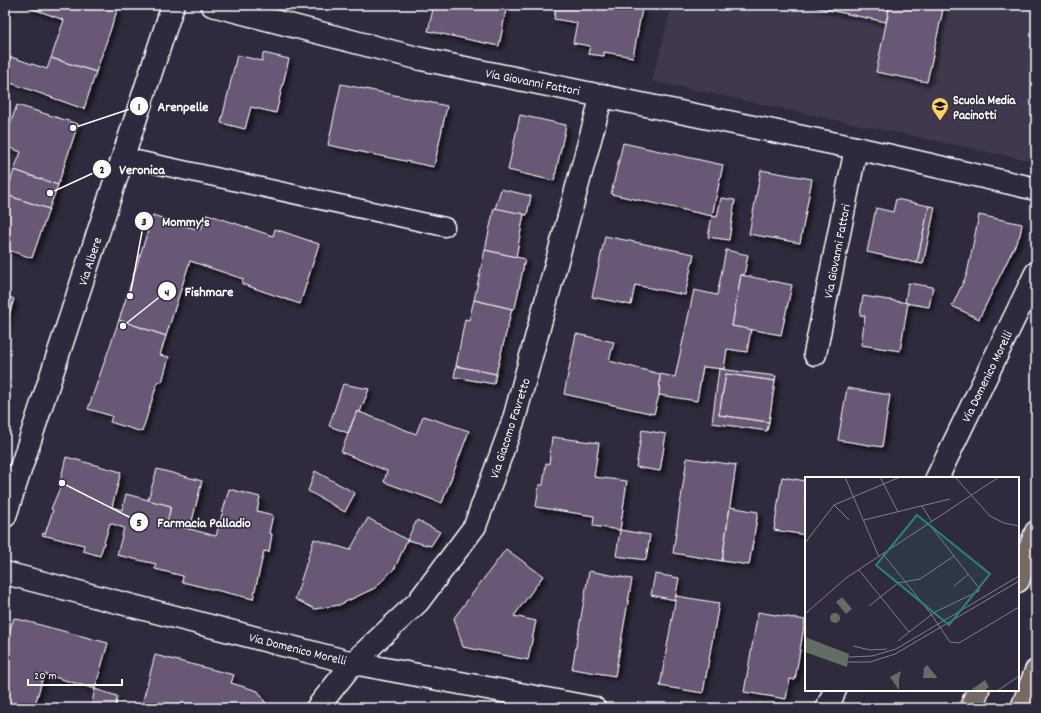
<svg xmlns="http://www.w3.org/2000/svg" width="1041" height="713" font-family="Dekko,sans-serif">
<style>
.built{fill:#40384e}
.building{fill:#695974;stroke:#fff;filter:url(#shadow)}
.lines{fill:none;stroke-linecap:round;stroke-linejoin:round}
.lane-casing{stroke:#fff;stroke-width:21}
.street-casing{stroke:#fff;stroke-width:25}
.secondary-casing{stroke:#fff;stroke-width:25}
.highway-casing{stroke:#fff;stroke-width:25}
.lane{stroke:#2f2a3d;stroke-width:18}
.street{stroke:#2f2a3d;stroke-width:22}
.secondary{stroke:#2f2a3d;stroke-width:22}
.highway{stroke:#766964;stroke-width:22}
.labels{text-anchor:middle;stroke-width:3;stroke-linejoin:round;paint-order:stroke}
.street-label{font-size:13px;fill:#fff;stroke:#2f2a3d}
.poi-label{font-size:13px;font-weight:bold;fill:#fff;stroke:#2f2a3d;text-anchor:start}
.inset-road{fill:none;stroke:#827f8b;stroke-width:1}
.view{fill:#27847c;fill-opacity:0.15;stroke:#27847c;stroke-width:2}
.inset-edge{fill:none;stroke:#fff;stroke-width:2}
.leader{fill:none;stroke:#fff;stroke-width:1.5}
.callout-dot{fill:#fff;stroke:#2f2a3d;stroke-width:1.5}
.mark-label{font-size:12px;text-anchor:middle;font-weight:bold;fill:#111}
.callout-label{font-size:14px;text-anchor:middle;font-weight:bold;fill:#fff;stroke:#2f2a3d;stroke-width:3;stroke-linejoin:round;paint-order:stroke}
</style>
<defs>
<filter id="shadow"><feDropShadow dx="3.5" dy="3.5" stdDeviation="2" flood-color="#0009"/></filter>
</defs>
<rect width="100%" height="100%" fill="#2f2a3d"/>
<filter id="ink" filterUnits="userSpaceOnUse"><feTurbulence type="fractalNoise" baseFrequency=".025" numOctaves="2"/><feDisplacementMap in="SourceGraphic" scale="8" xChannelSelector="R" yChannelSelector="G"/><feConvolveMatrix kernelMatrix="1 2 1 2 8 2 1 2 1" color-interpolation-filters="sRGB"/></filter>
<g filter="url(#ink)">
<!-- built -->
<path class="built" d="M672,5h364v157l-384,-81z"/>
<!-- building -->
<g class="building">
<path d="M5,5h7l-7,10z"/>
<path d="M22,5h97l-23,67 -45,-14 13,-38z"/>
<path d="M434,5h73l-8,41 -71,-15z"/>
<path d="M556,5h68l18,4 -9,48 -29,-5v4l-16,-2 2,-8 -17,-3 4,-20 -23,-4z"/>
<path d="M805,5h85l-4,17z"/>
<path d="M888,5h56l-17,77 -51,-10 14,-67z"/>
<path d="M263,53l26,6 -13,54 -25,-6 -6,22 -24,-6 16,-68 25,6z"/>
<path d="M11,57l36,12 4,-11 45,14 -12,37 -79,-28v-17z"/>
<path d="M341,84l106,22 -13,61 -106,-22z"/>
<path d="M17,105l61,19 -20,61 -44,-15 7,-18 -16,-6v-8z"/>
<path d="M520,115l46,10 -12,56 -46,-11z"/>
<path d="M623,143l100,22 -11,51 -101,-22z"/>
<path d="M14,170l44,15 -9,24 -43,-14z"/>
<path d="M761,170l51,9 -12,64 -51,-9z"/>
<path d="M501,189l30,7 -4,19 -32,-6z"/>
<path d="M6,195l43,14 -17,49 -27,-9z"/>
<path d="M721,198l14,2 -6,40 -21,-3 4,-21 5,1z"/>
<path d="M896,199l33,7 -12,57 -50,-11 9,-44 17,4z"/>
<path d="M929,206l6,1 -12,57 -6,-1z"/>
<path d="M494,208l30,6 -8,43 -31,-7z"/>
<path d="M207,214l66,22 2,-7 44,15 -19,60 -58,-20 1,-5 -53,-18 -24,75 -47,-16 34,-105 32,11 16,4z"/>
<path d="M979,215l43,9 -2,11 -41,84 -27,-13 15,-32z"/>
<path d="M605,236l89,18 -9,41 -50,-10 -4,20 -39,-8z"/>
<path d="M485,250l40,9 -10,49 -3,1 -38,-9z"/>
<path d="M726,250l22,5 -4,20h-3l-9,51 19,3 -4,23 -20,-3 -3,20 -21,-2 -6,34 -38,-6 1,-21 15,3 19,-87 23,5z"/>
<path d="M741,275l51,10 -11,50 -49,-9z"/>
<path d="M908,283l25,4 -4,20 -24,-4z"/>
<path d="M5,295l9,4 -9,29z"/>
<path d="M863,296l45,7 -8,48 -39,-6 4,-29 -5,-1z"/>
<path d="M474,300l38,9 -16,65 -40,-8 9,-47 4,1z"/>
<path d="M119,320l47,16 -6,19 9,2 -7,25 -4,-1 -16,51 -32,-10 2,-6 -24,-7z"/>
<path d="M576,334l38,8 -5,19 51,13 -1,21 -5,19 -90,-20z"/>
<path d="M456,366l40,8 -2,10 -40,-7z"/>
<path d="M719,369l57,7 -1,5 -49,-7 -7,41 50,7 -2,9 -55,-8z"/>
<path d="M726,374l49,7 -6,41 -50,-7z"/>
<path d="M343,384l26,5 -9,23 -3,-1 -9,22 -19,-7z"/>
<path d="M847,388l43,7 -8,52 -44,-7z"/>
<path d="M357,411l59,23 7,-18 46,15 -27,72 -58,-21 3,-11 -46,-19z"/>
<path d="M642,430l24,4 -6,37 -24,-4z"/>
<path d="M552,437l47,6 -5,34 33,4 -7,49 -27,-4 1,-10 -58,-9 3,-22h4l3,-22 3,1z"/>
<path d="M66,457l55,15 -9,35 10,3 4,-16 45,12 -4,17 49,13 13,-47 31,8 -3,14 16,4 -4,18 3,1 -3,18 -5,-1 -11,48 -71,-17 1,-6 -28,-7 1,-5 -39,-9 7,-27 -14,-5 -10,33 -17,-5 1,-6 -42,-10 1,-2 2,1 8,-24 -2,-1 11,-26 -2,-1z"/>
<path d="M687,458l49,7 -14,96 -49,-8z"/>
<path d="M157,469l45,12 -12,48 -23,-6 4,-17 -23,-6z"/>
<path d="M315,471l40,22 -10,19 -37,-21z"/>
<path d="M782,477l24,4v54l-32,-5z"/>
<path d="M730,507l28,5 -9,53 -27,-4z"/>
<path d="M368,518l39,22 -12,28 -20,20 -36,17 -24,4 -20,-10 19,-60 36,11z"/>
<path d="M417,520l23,12 -9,14 -24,-6z"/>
<path d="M620,530l30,5 -4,25 -30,-4z"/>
<path d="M506,549l37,27 -29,40 22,5 -8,39 -65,-13 -9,-29z"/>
<path d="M589,571l43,8 -17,97 -43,-7z"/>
<path d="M655,574l24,4 -4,22 -24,-5z"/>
<path d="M676,596l43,7 -16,90 -43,-7z"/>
<path d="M758,612l47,8 -10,60 -5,-1 -4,20 -42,-7z"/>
<path d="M14,618l94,25 -13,46 -51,-15 -10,34h-21l-7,-3 -1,3v-64z"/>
<path d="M155,655l79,20 -3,8 27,8 11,17h-128z"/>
<path d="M95,689l22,7 -1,12h-25z"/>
</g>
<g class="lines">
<!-- lane casing -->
<g class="lane-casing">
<path id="lane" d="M123,157l322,70"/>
</g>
<!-- street casing -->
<g class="street-casing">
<g id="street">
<path d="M212,5l209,54 435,89 180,41"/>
<path d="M815,354l41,-206"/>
<path d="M937,478l99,-205"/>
<path d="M5,573l348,90 241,45"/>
<path d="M317,708l36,-45 65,-61 57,-76 39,-107 88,-324"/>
<path d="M827,708l8,-18"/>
</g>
</g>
<!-- secondary casing -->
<g class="secondary-casing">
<path id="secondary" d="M5,516l168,-511"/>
</g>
<!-- highway casing -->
<g class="highway-casing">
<g id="highway">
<path d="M1018,581l18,-49"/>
<path d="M971,708l7,-18"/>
<path d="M1022,708l14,-37"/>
</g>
</g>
<!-- lane -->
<use href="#lane" class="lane"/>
<!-- street -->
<use href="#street" class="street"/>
<!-- secondary -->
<use href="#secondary" class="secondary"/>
<!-- highway -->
<use href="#highway" class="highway"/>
</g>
</g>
<!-- icons -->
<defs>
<g id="school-pin" transform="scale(0.9)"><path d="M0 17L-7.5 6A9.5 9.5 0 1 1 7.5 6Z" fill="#ffd166" stroke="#2f2a3d"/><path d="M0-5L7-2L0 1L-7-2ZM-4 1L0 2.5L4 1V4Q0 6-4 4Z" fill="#111"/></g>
</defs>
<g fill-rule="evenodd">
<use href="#school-pin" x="940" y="106"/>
</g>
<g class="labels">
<!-- street labels -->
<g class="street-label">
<text transform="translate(533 81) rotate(11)" y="5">Via Giovanni Fattori</text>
<text transform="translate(836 251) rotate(-79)" y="5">Via Giovanni Fattori</text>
<text transform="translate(89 261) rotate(-72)" y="5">Via Albere</text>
<text transform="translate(986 376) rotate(-64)" y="5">Via Domenico Morelli</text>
<text transform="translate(509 428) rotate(-72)" y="5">Via Giacomo Favretto</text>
<text transform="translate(298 648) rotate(14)" y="5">Via Domenico Morelli</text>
</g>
<!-- poi labels -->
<g class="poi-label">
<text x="953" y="104">Scuola Media<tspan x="953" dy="15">Pacinotti</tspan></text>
</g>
</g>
<!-- overview -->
<g transform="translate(805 477)">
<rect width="214" height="214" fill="#2f2a3d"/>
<path d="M0,160l44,17 -2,13 -42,-15zM122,188l10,12v1h-14l1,-10zM96,194l-2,9v10l-9,-13z" fill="#626e63"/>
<path d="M37,120l10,12 -6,5 -10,-12zM25 141a5 5 0 1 1 10 0a5 5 0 1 1-10 0ZM180,203l4,7 -5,4h-11l-1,-2z" fill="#626e63"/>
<path class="inset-road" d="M40,0l34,80M75,0l18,35M150,0l35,39 14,7 15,3M29,28l15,15M117,29l10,16M59,43l86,-21M0,66l29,-38 66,-28M78,77l48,60 19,28 9,1 60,-36M54,93l50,62 26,-20 44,-21v-3l-50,-64M149,109l15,-12M64,129l29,-23 22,-4 34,-23M0,137l41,-36 153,-101M93,164l11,-9M48,169l17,4 17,-1M44,180l23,-1 24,-7 123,-73M43,185h22l25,-8 124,-73M192,214l22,-15"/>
<path class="view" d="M112,38l73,59 -41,51 -73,-60z"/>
<rect width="214" height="214" class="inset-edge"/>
</g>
<!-- callouts -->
<path class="leader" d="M73 128L139 106M50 193L102 169M130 296L144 221M123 326L167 291M62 483L139 522"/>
<g class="callout-dot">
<circle cx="73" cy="128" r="4"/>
<circle cx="50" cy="193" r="4"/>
<circle cx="130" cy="296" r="4"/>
<circle cx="123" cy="326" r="4"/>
<circle cx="62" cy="483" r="4"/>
<circle cx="139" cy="106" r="10"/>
<circle cx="102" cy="169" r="10"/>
<circle cx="144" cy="221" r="10"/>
<circle cx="167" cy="291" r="10"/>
<circle cx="139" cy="522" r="10"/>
</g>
<g class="mark-label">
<text x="139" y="110">1</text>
<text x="102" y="173">2</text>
<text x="144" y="225">3</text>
<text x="167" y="296">4</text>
<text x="139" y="526">5</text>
</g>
<g class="callout-label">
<text x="183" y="111">Arenpelle</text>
<text x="142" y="174">Veronica</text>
<text x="186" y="226">Mommy's</text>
<text x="209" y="296">Fishmare</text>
<text x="204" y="527">Farmacia Palladio</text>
</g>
<!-- margin -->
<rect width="1041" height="713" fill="none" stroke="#2f2a3d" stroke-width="20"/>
<rect x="10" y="10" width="1021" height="693" fill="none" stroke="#fff" stroke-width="1.5" filter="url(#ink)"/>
<!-- scale -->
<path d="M28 679v6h94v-6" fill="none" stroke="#ffffff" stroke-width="2"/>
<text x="34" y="679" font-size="12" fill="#ffffff" stroke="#2f2a3d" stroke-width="3" paint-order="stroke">20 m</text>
</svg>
